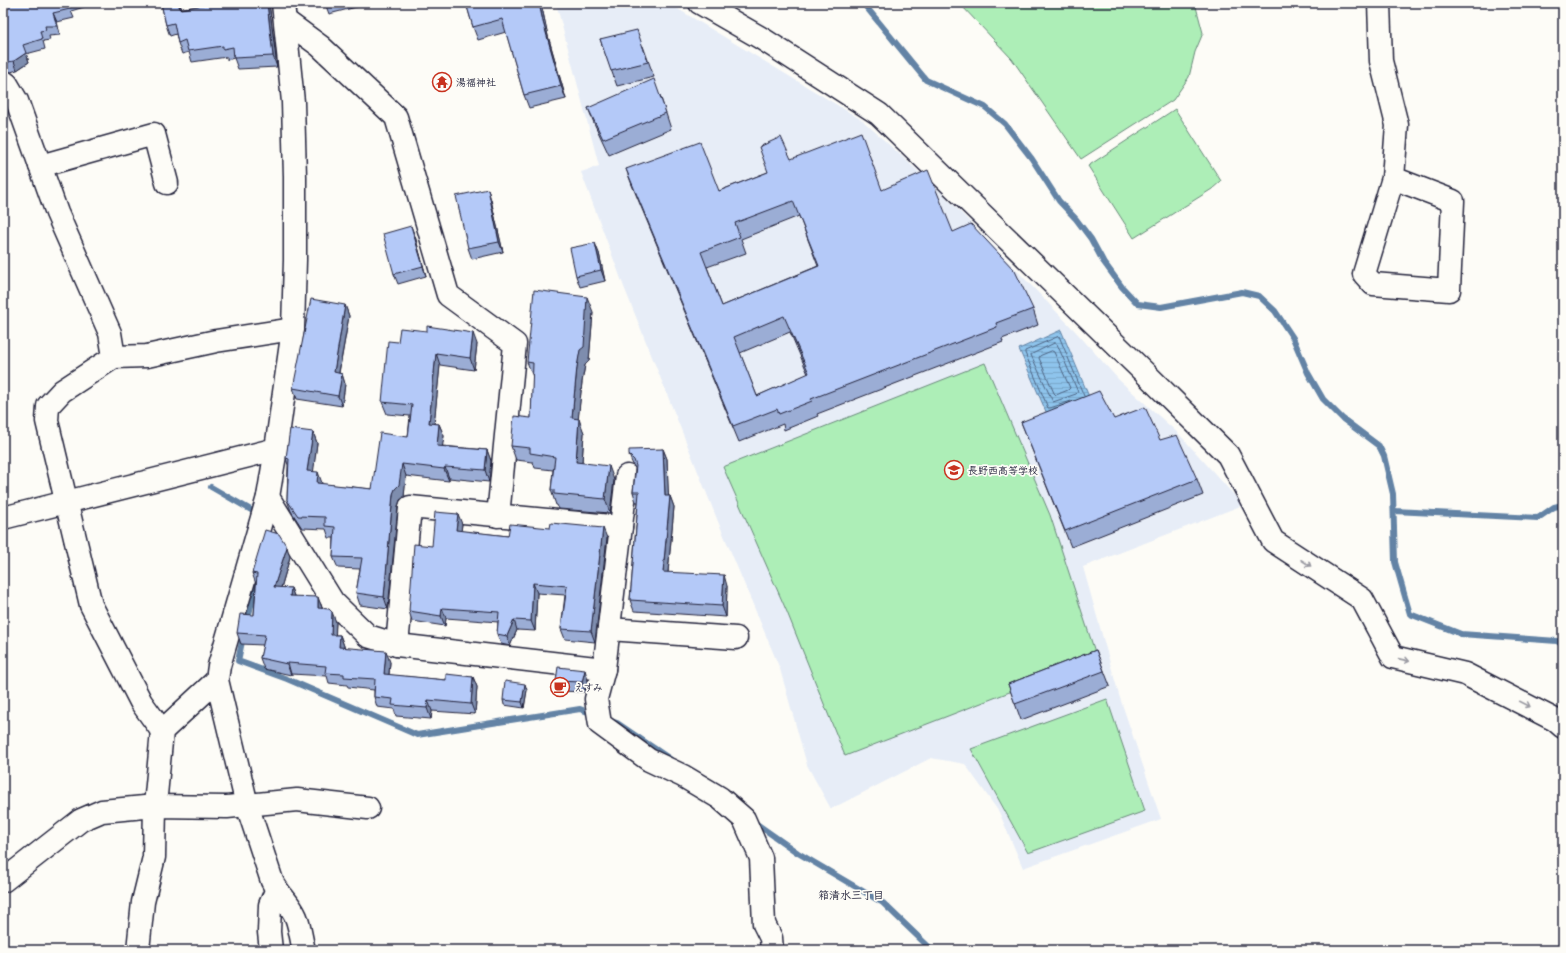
<svg xmlns="http://www.w3.org/2000/svg" width="1566" height="953" font-family="Delius,'Klee One',sans-serif">
<style>
.built{fill:#e7edf7}
.garden{fill:#adeeb7;stroke:#688879}
.water{fill:url(#water-rules);stroke:#6383a5}
.lines{fill:none;stroke-linecap:round;stroke-linejoin:round}
.shore{stroke:#4d6382;stroke-width:1}
.stream{stroke:#6383a5;stroke-width:6}
.minor-casing{stroke:#22223b;stroke-width:25}
.minor{stroke:#fdfcf7;stroke-width:22}
.wall{fill:#9badd5;stroke:#22223b;fill-rule:evenodd}
.shaded-wall{fill:#7e8dae;stroke:#22223b}
.building{fill:#b4c9f8;stroke:#22223b;fill-rule:evenodd}
.oneway{stroke:#9a9aa2}
.labels{text-anchor:middle;stroke-width:3.5;stroke-linejoin:round;paint-order:stroke}
.poi-label{font-size:10px;font-weight:bold;fill:#22223b;stroke:#fdfcf7;text-anchor:start}
.neighbourhood-label{font-size:11px;font-weight:bold;fill:#22223b;stroke:#fdfcf7}
</style>
<defs>
<pattern id="water-rules" width="6" height="5" patternUnits="userSpaceOnUse"><rect width="6" height="5" fill="#8ec4ec"/><path d="M0 2.5h6" fill="none" stroke="#7aa8cb"/></pattern>
</defs>
<rect width="100%" height="100%" fill="#fdfcf7"/>
<filter id="ink" filterUnits="userSpaceOnUse"><feTurbulence type="fractalNoise" baseFrequency=".025" numOctaves="2"/><feDisplacementMap in="SourceGraphic" scale="8" xChannelSelector="R" yChannelSelector="G"/><feConvolveMatrix kernelMatrix="1 2 1 2 8 2 1 2 1" color-interpolation-filters="sRGB"/></filter>
<g filter="url(#ink)">
<!-- built -->
<path class="built" d="M556,3h112l194,117 80,73 135,140 42,47 61,55 63,70 -160,62 36,128 42,124 -138,49 -24,-56 -34,-48 -34,-6 -100,51 -24,-44 -27,-96 -63,-150 -93,-232 -43,-115 18,-6z"/>
<!-- garden -->
<g class="garden">
<path d="M961,3h234l8,30 -8,19 -6,25 -16,23 -92,59 -69,-100 -51,-54z"/>
<path d="M1175,109l46,72 -9,8 -78,49 -46,-72z"/>
<path d="M985,363l65,152 47,143 -252,98 -58,-144 -64,-145z"/>
<path d="M1107,699l38,112 -117,42 -57,-104z"/>
</g>
<!-- water -->
<path class="water" d="M1061,330l29,69 -43,15 -28,-65z"/>
<g class="lines">
<!-- shore -->
<g class="shore">
<path d="M1055,343l2,1 21,48 -2,2 -23,8 -22,-47z"/>
<path d="M1052,351l2,1 16,36 -2,2 -12,5 -2,-2 -15,-35 1,-2z"/>
<path d="M1071,401l-21,7h-2l-23,-55v-2l34,-15 25,60"/>
</g>
<!-- stream -->
<g class="stream">
<path d="M863,3l63,77 59,27 20,17 27,35 27,42 17,18 15,20 12,22 19,26 16,17 23,3 81,-15 17,4 16,15 18,27 15,35 15,26 20,20 36,27 5,10 9,38 2,68 15,52 51,20 96,7 6,4"/>
<path d="M211,487l47,27"/>
<path d="M1394,511l144,7 16,-11 9,-2"/>
<path d="M247,622l11,-45"/>
<path d="M243,637l-5,24 49,18 130,56 163,-26 13,5"/>
<path d="M611,721l6,2 53,36"/>
<path d="M754,822l44,31 85,50 49,47"/>
</g>
<!-- minor casing -->
<g class="minor-casing">
<g id="minor">
<path d="M700,3l61,35 118,76 266,259 83,82 45,86 89,58 31,58 72,17 90,46 8,7"/>
<path d="M1379,3l2,58 16,64 -4,53 -29,96 9,10 76,6 4,-89 -60,-23"/>
<path d="M286,21l34,25 76,71 52,178 67,49 -17,172"/>
<path d="M3,81l4,3 10,17 40,112 53,120 4,24"/>
<path d="M40,166l114,-32 13,49"/>
<path d="M268,497l65,105 35,34 29,9 207,24 -8,30 4,25 49,36 34,16 37,22 24,21 17,39 3,66 7,14 1,12"/>
<path d="M3,518l273,-69 17,-120 2,-69v-83l-2,-75 -10,-99"/>
<path d="M609,629l127,9"/>
<path d="M397,645l13,-138 211,20"/>
<path d="M604,669l23,-193"/>
<path d="M217,680l30,125 25,76c6,13 18,22 24,36 4,10 5,22 8,33"/>
<path d="M162,731l-21,-29 -50,-97 -44,-184 1,-15 14,-15 52,-34 33,-1 69,-15 77,-12"/>
<path d="M3,881l78,-61 21,-9 53,-5 72,1 70,-7 71,8"/>
<path d="M138,950l5,-48 11,-45 1,-51 7,-75 55,-51 2,-14 49,-169 8,-48"/>
<path d="M271,950l-2,-18 1,-27 6,-14"/>
</g>
</g>
<!-- minor -->
<use href="#minor" class="minor"/>
</g>
<!-- wall -->
<g class="wall">
<path d="M3,3h80l1,4 -13,4 3,7 -17,4 3,13 -11,1 1,4 -7,1 2,8 -19,5 3,8 -12,8 -6,2 -6,-3h-2z"/>
<path d="M161,3h19l1,6 35,-6h53l8,64 -39,2 -4,-11 -7,2v-3l-35,5 -3,-10 -7,2 -4,-11 -2,-9 -6,2 -4,-11z"/>
<path d="M325,3h47l-43,11z"/>
<path d="M466,3h75l7,33 18,63 -37,9 -5,-13 -18,-63 -28,8 -5,-13z"/>
<path d="M600,39l43,7 11,31 -37,9z"/>
<path d="M660,95l11,34 -62,26 -15,-32 -6,-15z"/>
<path d="M791,159l91,31 71,42 80,77 5,16 -36,14 1,3 -186,72 1,2 -34,14 -1,-6 -44,18 -107,-257 -6,-16 93,22 49,-19zM799,216l19,50 -96,40 -15,-39 39,-14 -5,-14zM790,332l18,42 -51,22 -17,-43z"/>
<path d="M491,200l12,52 -31,7 -4,-11z"/>
<path d="M415,236l11,40 -28,8 -4,-10z"/>
<path d="M599,253l6,28 -25,6 -4,-11z"/>
<path d="M345,305l4,11 -10,57 3,1 3,10 -3,22 -45,-7 -4,-11z"/>
<path d="M593,312l-4,49 -4,4 -3,17 -4,37 6,14 -2,30 32,17 -4,33 -51,-4 -2,-4h-1l-5,-15 2,-20 -18,-2 -2,-6 -17,-2 -5,-14 20,-28 2,-41 -6,-15z"/>
<path d="M398,342l79,2 -3,26 -34,-5 -6,59h5l5,12 -2,10 45,4 4,11 -2,21 -40,-4v3l-43,-5 -2,21 -4,3 -2,6 -10,103 -28,-4 -4,-12 4,-24 -22,-1 -5,-11 1,-19h-5l-3,-9 -24,-1 -11,-17 -4,-11 1,-35 -2,-7 27,-26 4,11 -4,28 9,13 50,5 36,-52 2,-21 -23,-2 -5,-12z"/>
<path d="M1114,419l46,21 37,39 6,16 -132,52 -50,-125z"/>
<path d="M663,449l4,10 1,37h2l4,11 -6,66 59,13 -1,31 -92,-6 -4,-11 8,-98h-2l-3,-10 2,-24 -2,-3 -4,-10z"/>
<path d="M462,524l-1,7 47,5 99,2 -12,104 -30,-3 -4,-10 4,-34 -28,-2 -2,38 -18,-1 -7,16 -9,-2 -4,-10 1,-12 -52,-4 -1,8 -33,-5 -3,-10 23,-65z"/>
<path d="M290,557l-9,31h10l3,8 28,13 14,13 -1,13h5l4,11v1l46,15 -1,13 57,5 27,-3 4,10 -2,27 -43,-3 -1,8 -35,-3 -2,-7 -17,-2 -3,-10v-7l-26,-3 -1,-2 -18,-2 -2,-7 -36,-2v1l-27,-6 -4,-11 3,-13 -22,-1 -4,-11 17,-18 2,-31 -4,-11z"/>
<path d="M1096,650l14,36 -89,34 -13,-36z"/>
<path d="M588,680l-3,12 -26,-1 -3,-10z"/>
<path d="M527,690l-3,18 -20,-3 -1,-5z"/>
</g>
<!-- shaded-wall -->
<g class="shaded-wall">
<path d="M178,3h2l4,17 -4,-11z"/>
<path d="M267,3h2l8,64 -4,-11z"/>
<path d="M539,3h2l7,33 18,63 -5,-13 -18,-64z"/>
<path d="M53,13l4,9 3,13 -3,-9z"/>
<path d="M26,53l3,9 -12,8 -3,-9z"/>
<path d="M488,189l3,11 12,52 -4,-10z"/>
<path d="M411,226l4,10 11,40z"/>
<path d="M595,243l4,10 6,28 -4,-11z"/>
<path d="M587,297l6,15 -4,49 -4,4 -3,17 -5,50 -5,-14 5,-51z"/>
<path d="M345,305l4,11 -12,67 -3,-11z"/>
<path d="M473,333l4,11 -3,26 -4,-12z"/>
<path d="M436,353l4,12 -7,70 -4,-12z"/>
<path d="M342,374l3,10 -3,22 -4,-10z"/>
<path d="M579,419l5,14 -3,44 -5,-15z"/>
<path d="M439,424l5,12 -3,21 -4,-11z"/>
<path d="M313,432l4,11 -5,40 -5,-12z"/>
<path d="M663,449l4,10 2,47 -4,-10z"/>
<path d="M487,450l4,11 -2,21 -4,-12z"/>
<path d="M402,464l4,12 -2,21 -4,3 -2,6 -10,103 -4,-12 9,-103z"/>
<path d="M609,466l5,14 -4,33 -5,-14z"/>
<path d="M445,467l4,11v3l-5,-12z"/>
<path d="M318,472l4,11v12l-5,-12z"/>
<path d="M670,496l4,11 -7,76 -4,-11z"/>
<path d="M458,514l4,10 -2,16 -4,-10z"/>
<path d="M603,528l4,10 -12,104 -4,-11z"/>
<path d="M287,547l3,10 -12,41 -4,-11z"/>
<path d="M724,575l3,11 -1,31 -4,-11z"/>
<path d="M533,583l4,10 -2,38 -4,-10z"/>
<path d="M291,588l4,11 -5,-3z"/>
<path d="M318,597l4,11v11l-4,-11z"/>
<path d="M442,608l4,10 -1,8 -4,-10z"/>
<path d="M332,612l4,10 -1,23 -4,-10z"/>
<path d="M514,620l3,10 -7,16 -3,-10z"/>
<path d="M340,635l4,11 -1,12 -4,-11z"/>
<path d="M386,651l4,11 -2,23 -4,-11z"/>
<path d="M288,663l3,11v1l-4,-11z"/>
<path d="M585,670l3,10 -3,12 -3,-10z"/>
<path d="M473,677l4,10 -2,27 -4,-10z"/>
<path d="M525,684l2,6 -3,18 -2,-6z"/>
<path d="M428,700l4,11 -1,8 -4,-11z"/>
</g>
<!-- building -->
<g class="building">
<path d="M3,3h65l2,6 -17,4 4,13h-12l1,4 -6,1 2,8 -19,6 3,8 -12,8 -6,1 -5,-2z"/>
<path d="M161,3h17l2,6 36,-6h51l6,53 -39,2 -1,-11 -10,2v-3l-35,5 -3,-11 -7,3 -4,-20 -8,2z"/>
<path d="M466,3h73l4,19 18,64 -37,9 -22,-76 -29,8z"/>
<path d="M637,30l11,32 -37,9 -11,-32z"/>
<path d="M654,79l12,34 -63,26 -15,-31z"/>
<path d="M861,132l21,58 46,-20 25,62 18,-8 44,47 18,38 -37,14 1,4 -186,72 1,2 -33,13 -2,-5 -44,17 -107,-257 74,-27 19,49 49,-19 -9,-25 22,-10 10,22zM793,201l26,65 -97,40 -21,-54 39,-15 -5,-14zM784,316l25,57 -52,23 -23,-59z"/>
<path d="M488,189l11,53 -31,6 -12,-52z"/>
<path d="M411,226l12,40 -29,8 -11,-40z"/>
<path d="M595,243l6,27 -25,6 -6,-28z"/>
<path d="M534,290l53,7 -3,50 -4,3 -3,17 -5,51 7,1 -3,43 33,4 -4,33 -51,-5v-4h-3l4,-33 -25,-4v-5l-19,-2 3,-30 17,2 2,-55 -6,-1z"/>
<path d="M311,299l34,6 -11,67 8,2 -4,22 -45,-8z"/>
<path d="M427,326l46,7 -3,25 -34,-5 -7,70 10,1 -2,22 50,4 -2,20 -40,-3 -1,2 -42,-5 -3,21 -4,4 -2,5 -9,103 -28,-4 6,-35 -29,-1 2,-30 -10,-1v-9l-27,-1 -11,-16 2,-41 -3,-1 4,-29 23,3 -6,39 11,1 -1,11 55,6 8,-56 28,4 4,-32 -30,-3 6,-61 10,1 2,-14 27,3z"/>
<path d="M1099,391l15,28 31,-12 15,33 17,-5 20,44 -132,52 -44,-109z"/>
<path d="M663,449l2,47h5l-7,76 61,3 -2,31 -92,-6 9,-108h-6l3,-26 -2,-6 -5,-5v-5z"/>
<path d="M435,512l23,2 -2,16 52,6 2,-12 40,4 1,-5 52,5 -12,103 -30,-2 6,-43 -34,-3 -2,38 -17,-1 -7,16 -10,-2 2,-22 -57,-4 -1,8 -32,-5 5,-67 18,2z"/>
<path d="M265,530l14,4 8,13 -13,40 17,1 -1,8 28,1v11l11,1 3,3 -1,23h9l-1,12 47,4 -2,23 62,6v-6l27,3 -2,27 -43,-4 -1,8 -35,-3 1,-6 -19,-2 1,-18 -31,-2v-3l-19,-1 1,-7 -38,-3 -1,1 -27,-6 5,-23 -28,-2 3,-19 14,1 3,-41 -5,-1z"/>
<path d="M1096,650l8,21 -89,33 -7,-20z"/>
<path d="M558,667l27,3 -3,12 -26,-1z"/>
<path d="M505,681l20,3 -3,18 -19,-2z"/>
</g>
<!-- one-way arrows -->
<defs><path id="oneway-shaft" d="M-6 0H5M1.5-3L5.5 0L1.5 3" fill="none" stroke-width="1.6" stroke-linecap="round" stroke-linejoin="round"/></defs>
<g class="oneway">
<use href="#oneway-shaft" transform="translate(1306 563) rotate(33)"/>
<use href="#oneway-shaft" transform="translate(1404 660) rotate(13)"/>
<use href="#oneway-shaft" transform="translate(1525 704) rotate(27)"/>
</g>
</g>
<!-- icons -->
<defs>
<g id="temple-ring" transform="scale(1)"><circle r="9.5" fill="#fdfcf7" stroke="#c8321e" stroke-width="1.5"/><path d="M0-6L5-2H3V0L6.5 2.5H4V6H1.5V3h-3V6H-4V2.5H-6.5L-3 0V-2H-5Z" fill="#c8321e"/></g>
<g id="school-ring" transform="scale(1)"><circle r="9.5" fill="#fdfcf7" stroke="#c8321e" stroke-width="1.5"/><path d="M0-5L7-2L0 1L-7-2ZM-4 1L0 2.5L4 1V4Q0 6-4 4Z" fill="#c8321e"/></g>
<g id="cafe-ring" transform="scale(1)"><circle r="9.5" fill="#fdfcf7" stroke="#c8321e" stroke-width="1.5"/><path d="M-5.5-4.5H6V0H3Q3 3.5 0 3.5H-2.5Q-5.5 3.5-5.5 0ZM3-3.2v2h1.7v-2ZM-6 4.5H4V6H-6Z" fill="#c8321e"/></g>
</defs>
<g fill-rule="evenodd">
<use href="#temple-ring" x="442" y="82"/>
<use href="#school-ring" x="954" y="470"/>
<use href="#cafe-ring" x="560" y="687"/>
</g>
<g class="labels">
<!-- poi labels -->
<g class="poi-label">
<text x="456" y="86">湯福神社</text>
<text x="968" y="474">長野西高等学校</text>
<text x="574" y="691">えすみ</text>
</g>
<!-- neighbourhood labels -->
<g class="neighbourhood-label">
<text x="851" y="899">箱清水三丁目</text>
</g>
</g>
<!-- margin -->
<rect width="1566" height="953" fill="none" stroke="#fdfcf7" stroke-width="16"/>
<rect x="8" y="8" width="1550" height="937" fill="none" stroke="#22223b" stroke-width="1.5" filter="url(#ink)"/>
</svg>
